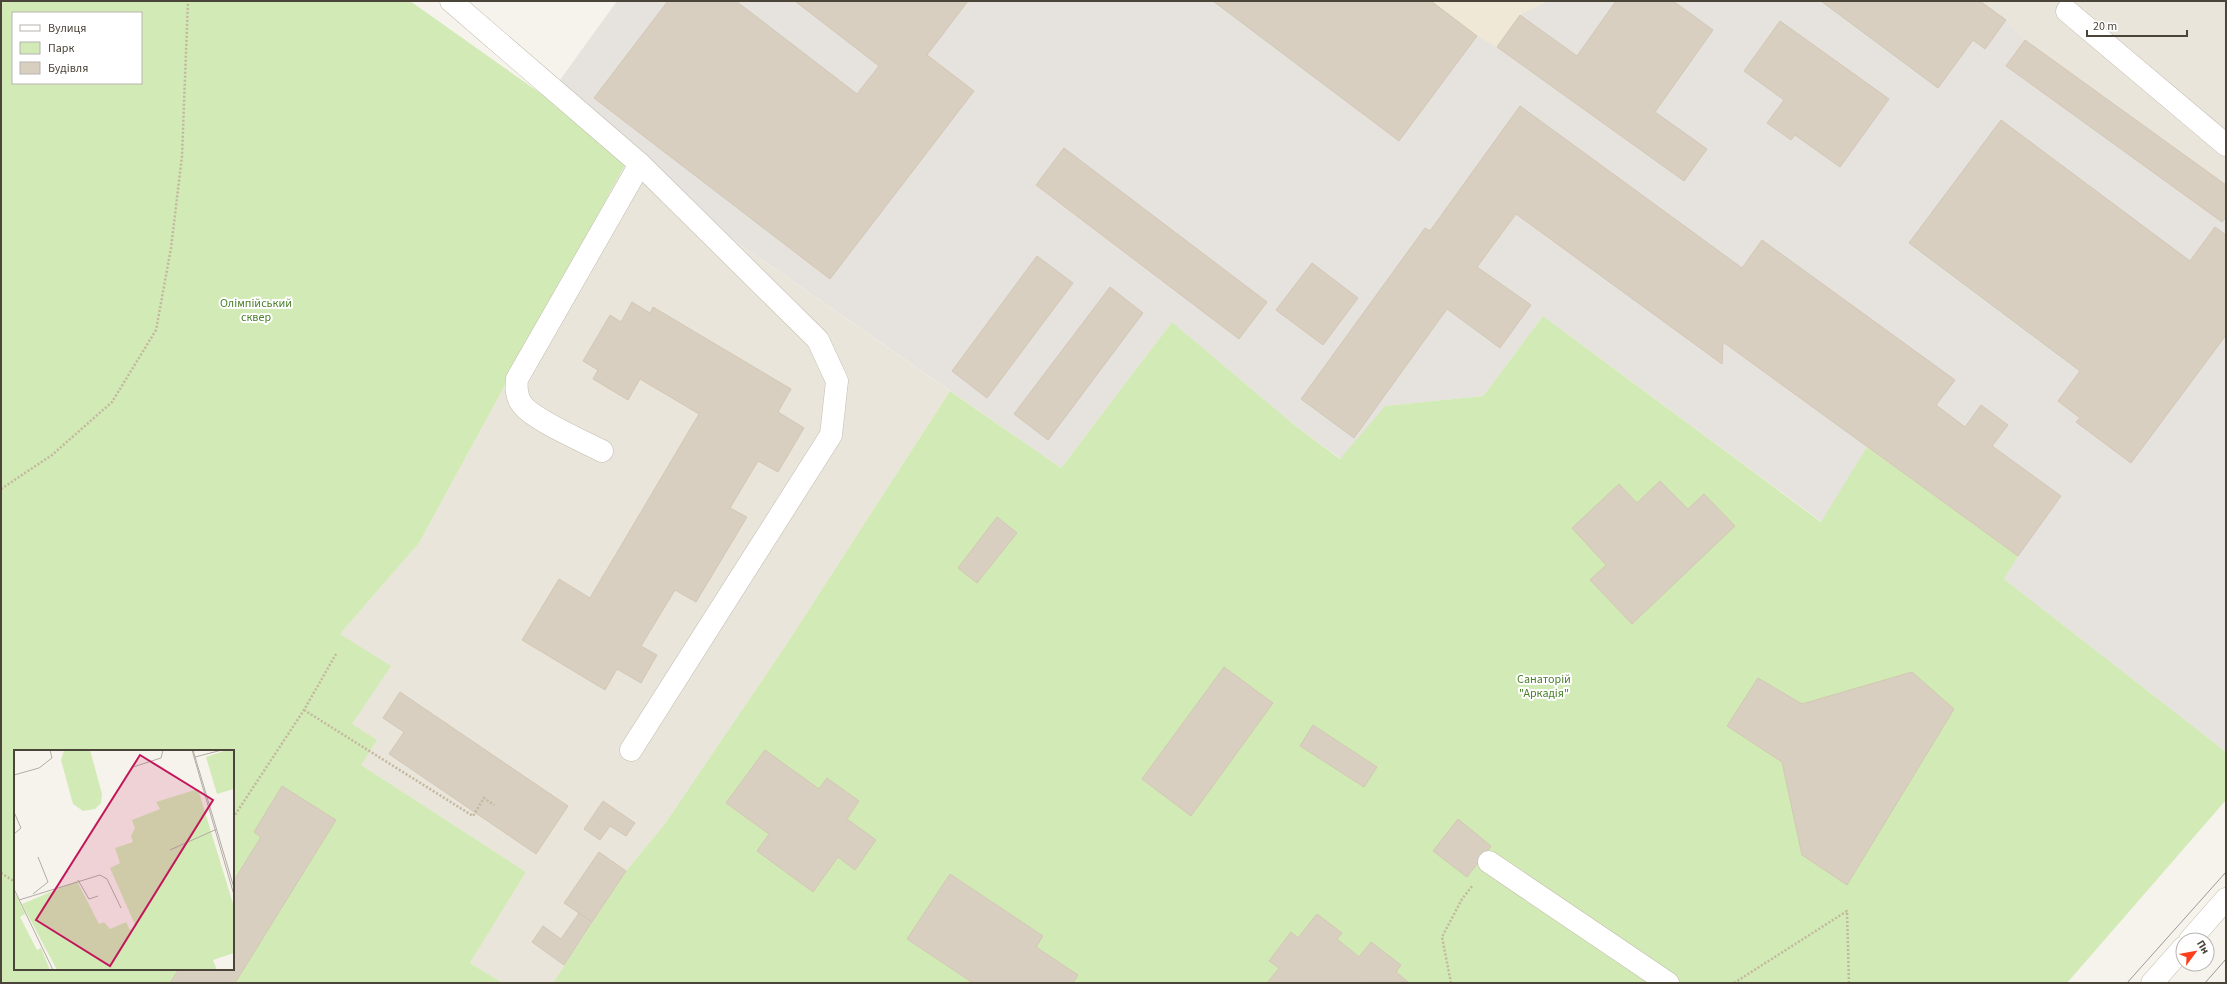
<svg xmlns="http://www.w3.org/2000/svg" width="2227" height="984" font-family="'Source Sans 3',sans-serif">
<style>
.residential{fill:#eae5da}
.industrial{fill:#e6e2dd}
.education{fill:#efe8d6}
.green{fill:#d2eab5;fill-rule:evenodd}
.building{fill:#d8cfc1;stroke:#d3c7b4}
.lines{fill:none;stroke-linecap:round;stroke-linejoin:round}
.minor-casing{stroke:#c2bbae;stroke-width:23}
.path{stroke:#c4b79f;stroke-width:2.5;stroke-dasharray:2 2;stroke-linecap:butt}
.minor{stroke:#fff;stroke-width:22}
.tram{stroke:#9a9a9a;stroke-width:1}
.labels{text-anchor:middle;stroke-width:4;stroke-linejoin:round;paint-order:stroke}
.park-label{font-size:12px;fill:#4a7f2a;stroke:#fff}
.inset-road{fill:none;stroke:#b2ada4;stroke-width:1}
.view{fill:#c2185b;fill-opacity:0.15;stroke:#c2185b;stroke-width:2}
.inset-edge{fill:none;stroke:#4b4439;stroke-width:2}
</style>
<rect width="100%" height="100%" fill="#f6f3ec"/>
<!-- residential -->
<g class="residential">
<path d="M1980,1h246v184l-201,-145 -19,-20z"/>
<path d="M627,161l29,25 294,205 -164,254 -122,180 -38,46 -73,112h-50l-33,-20 56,-91 -165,-107 -9,-41 -12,-90 79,-91z"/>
</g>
<!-- industrial -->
<path class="industrial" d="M617,1h814l46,35 70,-35h433l26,19 19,20 201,145v567l-222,-173 14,-23 -151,-109 -45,75 -279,-206 -60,80 -98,10 -44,53 -48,-35 -121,-102 -111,146 -405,-282 -109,-88z"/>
<!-- education -->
<path class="education" d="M1431,1h116l-27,14 -23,32 -20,-11z"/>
<!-- green -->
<g class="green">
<path d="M1,1h409l137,97 80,63 -208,382 -79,91 51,32 -39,58 25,16 -16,25 165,107 -56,91 33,20h-502zM13,13h128v70h-128zM15,751h218v218h-218z"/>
<path d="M1543,316l278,206 46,-75 151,109 -14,23 222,173v48l-159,183h-1514l73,-112 38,-46 122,-180 164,-254 111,77 111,-146 121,102 47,35 45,-53 98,-10z"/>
</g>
<!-- building -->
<g class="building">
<path d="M668,1h68l121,93 22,-28 -84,-65h173l-41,54 47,36 -144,188 -236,-181z"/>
<path d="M1213,1h218l46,35 -78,105z"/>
<path d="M1616,1h57l40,29 -58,82 52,37 -23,32 -187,-134 23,-32 57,41z"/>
<path d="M1821,1h159l26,19 -21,29 -12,-9 -35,48z"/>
<path d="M1780,21l109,78 -49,68 -45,-32 -4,5 -24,-17 17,-23 -40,-29z"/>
<path d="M2025,40l201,145v32l-4,5 -216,-156z"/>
<path d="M1520,106l222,162 20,-28 193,140 -19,25 29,22 16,-22 27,20 -16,21 69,50 -43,60 -295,-214 -1,22 -206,-150 -39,53 54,38 -31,43 -53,-39 -93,129 -53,-39 124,-171 5,3z"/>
<path d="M2001,120l189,141 25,-34 11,8v100l-95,128 -55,-41 4,-4 -22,-17 22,-30 -171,-128z"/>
<path d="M1064,148l203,154 -28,37 -203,-154z"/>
<path d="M1037,256l36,27 -86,115 -35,-27z"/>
<path d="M1312,263l46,35 -35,47 -47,-35z"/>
<path d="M1110,287l33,26 -95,127 -34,-26z"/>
<path d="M632,302l18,11 3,-6 138,82 -13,23 26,16 -26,44 -20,-11 -28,47 17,9 -51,85 -21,-12 -34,56 16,9 -16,28 -24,-14 -12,21 -83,-50 37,-61 31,19 109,-184 -59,-35 -12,21 -35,-21 5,-9 -15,-9 27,-46 11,7z"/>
<path d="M1660,481l28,28 16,-15 31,32 -103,98 -42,-44 16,-15 -34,-37 47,-44 18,19z"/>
<path d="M997,517l20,16 -40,50 -19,-15z"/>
<path d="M1224,667l49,36 -82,113 -49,-37z"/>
<path d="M1912,672l42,37 -107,176 -45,-30 -20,-93 -55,-36 31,-48 44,26z"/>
<path d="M400,692l168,114 -32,48 -147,-100 15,-22 -21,-14z"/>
<path d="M1313,725l64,42 -13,20 -64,-41z"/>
<path d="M765,750l54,39 8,-11 32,23 -12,18 29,21 -21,30 -17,-13 -25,35 -56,-41 12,-17 -43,-31z"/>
<path d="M282,786l54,34 -101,163h-65l9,-14h54v-87l28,-45 -7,-5z"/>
<path d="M603,801l32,22 -9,13 -16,-10 -10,14 -16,-11z"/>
<path d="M1458,819l33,27 -24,31 -34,-26z"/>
<path d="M599,852l27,19 -34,51 -28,-19z"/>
<path d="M950,874l93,62 -7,11 42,28 -5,8h-100l-66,-44z"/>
<path d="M579,913l13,9 -28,43 -32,-23 11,-16 18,13z"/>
<path d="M1317,914l25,19 -5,6 22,18 12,-15 30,23 -5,7 12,10 -141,1 12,-15 -10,-7 22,-29 7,6z"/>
</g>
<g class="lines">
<!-- minor casing -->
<g class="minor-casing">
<g id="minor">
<path d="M451,1l189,163 178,176 19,41 -6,54 -200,315"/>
<path d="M2067,11l159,134"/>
<path d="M602,451c-19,-10 -71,-32 -81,-48 -5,-8 -5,-15 -4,-24l123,-215"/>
<path d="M1489,862l179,121"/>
<path d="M2190,940l36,-41"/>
<path d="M2152,983l31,-35"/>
</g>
</g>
<!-- path -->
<g class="path">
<path d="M1,489l51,-34 60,-53 44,-72 15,-82 11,-92 6,-155"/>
<path d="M304,710l169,106 11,-18 10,7"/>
<path d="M233,818l71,-108 32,-56"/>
<path d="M1,873l14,9"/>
<path d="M1451,983l-9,-46 20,-38 11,-14"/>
<path d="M1734,983l113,-72 2,72"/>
</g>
<!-- minor -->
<use href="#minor" class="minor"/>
<!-- tram -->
<g class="tram">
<path d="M2127,983l99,-111"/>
<path d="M2205,983l21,-24"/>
</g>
</g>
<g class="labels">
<!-- park labels -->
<g class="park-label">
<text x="256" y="307">Олімпійський<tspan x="256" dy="14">сквер</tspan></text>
<text x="1544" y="683">Санаторій<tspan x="1544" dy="14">"Аркадія"</tspan></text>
</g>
</g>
<!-- overview -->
<g transform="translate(14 750)">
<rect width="220" height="220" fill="#f6f3ec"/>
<path d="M50,0h26l12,44 -1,9 -6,6 -12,2 -10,-7 -12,-44zM213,0h7v39l-17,5 -11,-37zM184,39l36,118v46l-21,7 4,10h-160l-35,-66 55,-23 22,43 5,-2 6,7 16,-7 4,8 6,-3 -26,-59 10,-5 -5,-15 18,-6 -2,-6 4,-8 -3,-8 28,-11 -4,-7zM0,141l11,23 -5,3 17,33 4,-2 9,22h-36z" fill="#d2eab5"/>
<path class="inset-road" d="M178,0l42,145M179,0l41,138M181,7l27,-7M119,17l28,-9 2,-8M0,25l25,-7 13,-10 -2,-8M0,62l7,16 -7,6M156,100l47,-21M64,130l11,19 9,-3M0,139l39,81M19,144l15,-12 -10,-25M5,150l81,-25 7,4 14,29"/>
<path class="view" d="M126,5l73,45 -103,166 -74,-46z"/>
<rect width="220" height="220" class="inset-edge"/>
</g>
<!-- border -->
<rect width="2227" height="984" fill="none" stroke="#4b4439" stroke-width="4"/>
<!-- legend -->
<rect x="12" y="12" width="130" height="72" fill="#ffffff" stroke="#b7b4b0"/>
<rect x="20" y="25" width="20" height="6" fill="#ffffff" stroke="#b7b4b0"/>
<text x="48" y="32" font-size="12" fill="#4b4439">Вулиця</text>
<rect x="20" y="42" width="20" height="12" fill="#d2eab5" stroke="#b7b4b0"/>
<text x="48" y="52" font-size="12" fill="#4b4439">Парк</text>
<rect x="20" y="62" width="20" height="12" fill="#d8cfc1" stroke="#b7b4b0"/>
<text x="48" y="72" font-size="12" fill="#4b4439">Будівля</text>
<!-- north arrow -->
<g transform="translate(2195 952) rotate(58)"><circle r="19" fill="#ffffff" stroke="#b7b4b0"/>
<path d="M0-3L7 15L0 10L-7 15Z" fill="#fc3f1d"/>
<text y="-6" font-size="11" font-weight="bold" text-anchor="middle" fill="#4b4439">Пн</text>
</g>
<!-- scale -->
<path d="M2087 30v6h100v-6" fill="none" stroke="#4b4439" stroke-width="2"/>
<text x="2093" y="30" font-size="12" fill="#4b4439" stroke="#ffffff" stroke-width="3" paint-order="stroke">20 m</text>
</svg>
